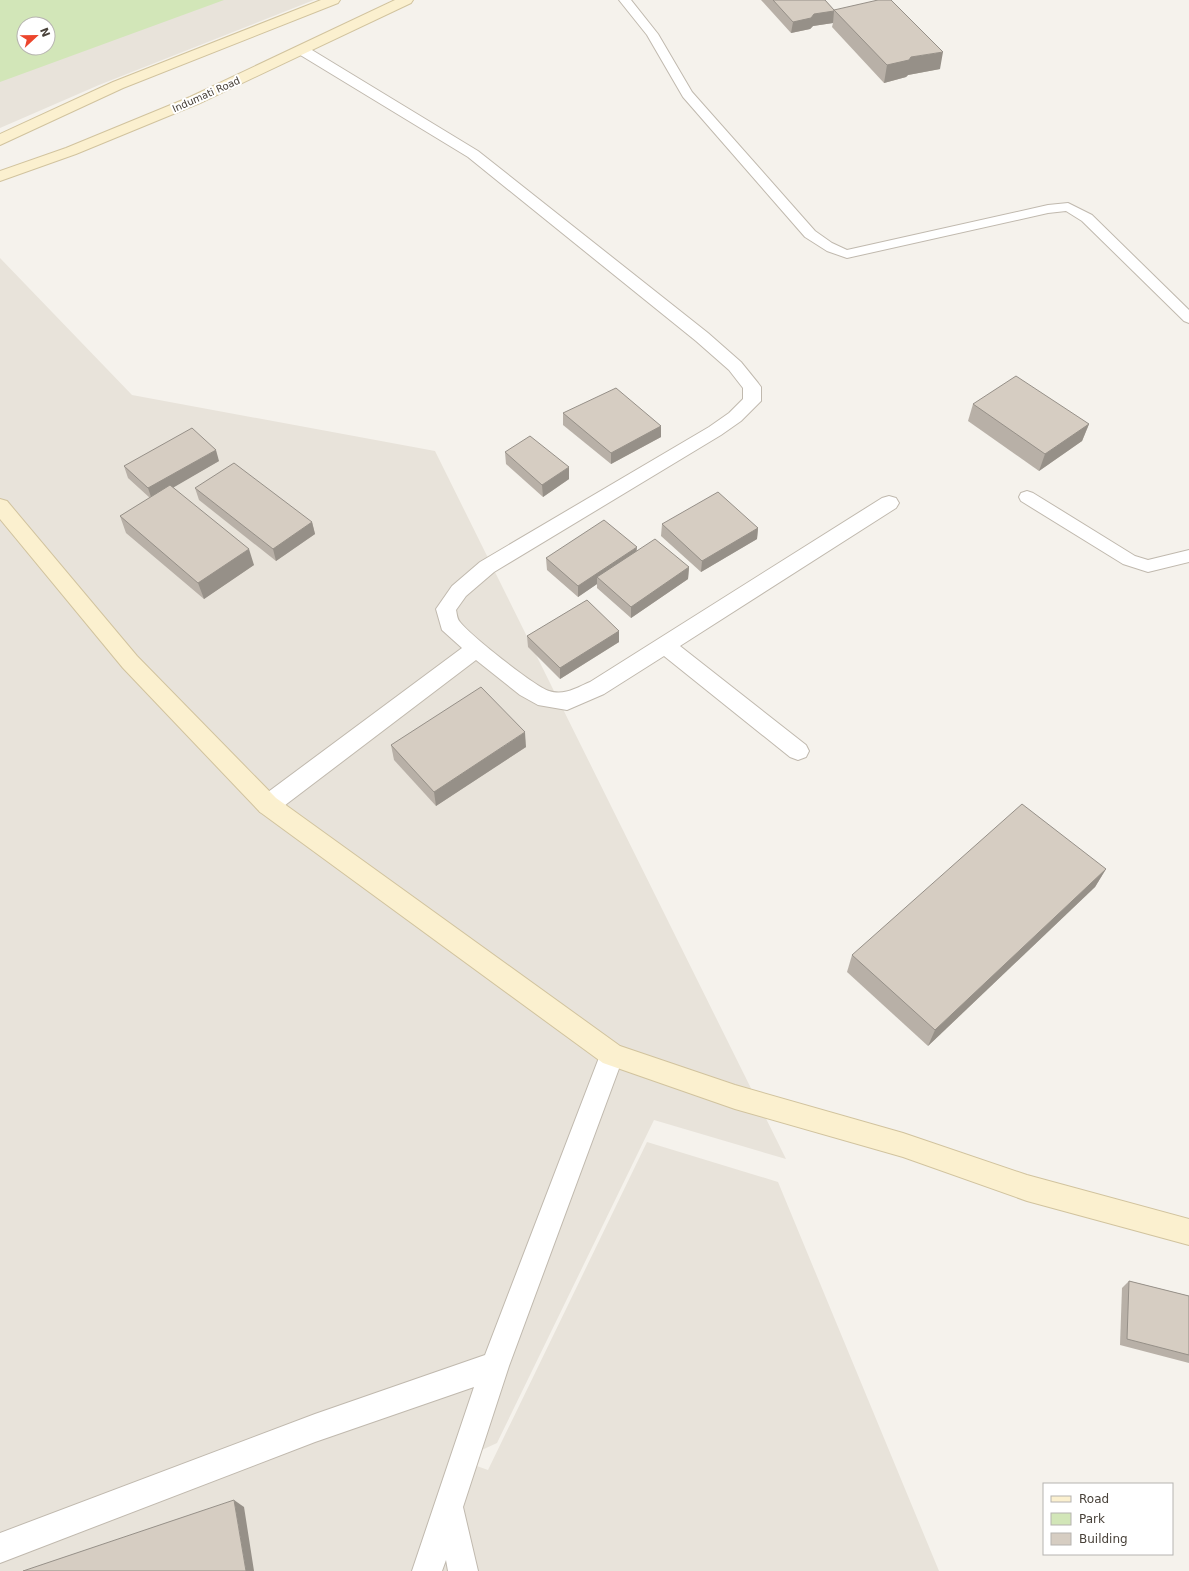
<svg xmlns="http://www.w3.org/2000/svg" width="1189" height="1571" font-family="'DejaVu Sans',sans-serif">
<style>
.residential{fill:#e8e3da;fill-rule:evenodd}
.green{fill:#d2e6b8;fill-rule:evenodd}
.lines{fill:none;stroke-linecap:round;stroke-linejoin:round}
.lane-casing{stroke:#c0b9ae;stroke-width:2}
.street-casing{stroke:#c0b9ae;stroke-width:2}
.secondary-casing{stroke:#d1c39e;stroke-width:2}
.lane{fill:#fff;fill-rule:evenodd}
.street{fill:#fff;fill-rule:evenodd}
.secondary{fill:#fbf0cf;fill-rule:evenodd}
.wall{fill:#b8b0a7}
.shaded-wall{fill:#969088}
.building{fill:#d6cdc2;stroke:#969088}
.labels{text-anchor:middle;stroke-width:4;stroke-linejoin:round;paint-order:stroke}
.far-street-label{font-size:10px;fill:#49423a;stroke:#fff}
</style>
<rect width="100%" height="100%" fill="#f5f2ec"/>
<!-- residential -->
<g class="residential">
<path d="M0,0h314l-215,85 -99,43zM24,24h24v24h-24z"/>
<path d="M0,258l132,137 303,56 351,708 -132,-39 -157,323 -37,17 28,10 159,-328 131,40 161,389h-939z"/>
</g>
<!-- green -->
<path class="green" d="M0,0h224l-224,82zM24,24h24v24h-24z"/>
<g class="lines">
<!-- lane casing -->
<g class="lane-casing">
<g id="lane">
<path d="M619,0h12l27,34 34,58 123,139 17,12 15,7 201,-45 20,-2 24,12 97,95v13l-5,-2 -102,-100 -16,-10 -18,2 -201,45 -20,-7 -22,-14 -122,-140 -36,-62z"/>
<path d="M1027,491l6,2 102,63 13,4 41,-10v12l-41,10 -25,-8 -102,-63 -2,-4 2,-4z"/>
</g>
</g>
<!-- street casing -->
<g class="street-casing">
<g id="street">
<path d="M302,46l5,1 171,104 230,182 33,29 17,21 3,4v14l-20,20 -20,14 -227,137 -28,24 -10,14c1,4 1,9 4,12 10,13 74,64 89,69 15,5 27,-3 41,-9l292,-184 7,-2 7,2 3,5 -3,5 -216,138 126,99 3,6 -3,6 -8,3 -8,-3 -126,-101 -60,38 -37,16 -29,-5 -18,-10 -44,-35 -200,152 -8,2 -8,-2 -3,-7 3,-7 202,-150 -20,-18 -6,-21 16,-23 28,-24 229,-135 20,-14 14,-14v-11l-14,-18 -33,-29 -228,-184 -171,-104 -2,-3 2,-3z"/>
<path d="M612,1043l9,4 3,8 -115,311 -46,141 15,64h-30l-2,-11 -4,11h-30l62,-184 -159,55 -315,121v-30l315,-119 170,-59 115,-300 3,-8z"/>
</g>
</g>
<!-- secondary casing -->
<g class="secondary-casing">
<g id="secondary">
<path d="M321,0h19l-2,3 -215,85 -123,57v-11l113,-52z"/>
<path d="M395,0h18l-2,3 -211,100 -124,51 -76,27v-10l66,-23 124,-51z"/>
<path d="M0,499l7,2 130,155 139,142 344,248 115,39 168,48 124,42 162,44v26l-162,-44 -124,-44 -168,-48 -132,-46 -343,-251 -137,-144 -123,-149z"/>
</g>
</g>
<!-- lane -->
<use href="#lane" class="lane"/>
<!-- street -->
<use href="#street" class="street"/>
<!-- secondary -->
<use href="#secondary" class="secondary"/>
</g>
<!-- wall -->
<g class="wall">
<path d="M761,0h64l9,10 106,59 -32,6 -2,2 -22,6 -52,-56 1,-4 -20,3 -3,3 -19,4z"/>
<path d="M973,404l116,20 -7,17 -43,30 -71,-50z"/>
<path d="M563,413l98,13v11l-50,27 -48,-39z"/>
<path d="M505,452l64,27 -26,18 -37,-33z"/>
<path d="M219,461l-46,26 81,78 -50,34 -78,-66 -6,-17 30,-18 -22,-20 -4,-12z"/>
<path d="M195,488l117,34 3,12 -39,27 -77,-61z"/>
<path d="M662,524l96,4 -1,11 -56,33 -40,-36z"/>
<path d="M636,551l53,16 -1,12 -57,39 -34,-30v-4l-19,13 -31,-27 -1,-12z"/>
<path d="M619,631v11l-59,37 -32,-32 -1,-11z"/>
<path d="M391,745l135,2 -90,59 -42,-46z"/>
<path d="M1106,869l-11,18 -167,159 -81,-74 5,-17z"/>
<path d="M1129,1281l60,15v67l-69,-18 2,-57z"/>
</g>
<!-- shaded-wall -->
<g class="shaded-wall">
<path d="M834,11l-1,12 -20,3 -3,3 -19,4 2,-11 21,-8z"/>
<path d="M943,52l-3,17 -32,6 -2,2 -22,6 3,-18 24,-8z"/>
<path d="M1089,424l-7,17 -43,30 6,-17z"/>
<path d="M661,426v11l-50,27v-11z"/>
<path d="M216,450l3,11 -67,39 -4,-12z"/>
<path d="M569,467v12l-26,18 -1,-12z"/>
<path d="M312,522l3,12 -39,27 -3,-12z"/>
<path d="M758,528l-1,11 -56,33 1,-11z"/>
<path d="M637,547l-1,11 -39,19v7l-19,13v-11z"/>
<path d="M249,549l5,16 -50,34 -6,-16z"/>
<path d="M689,567l-1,12 -57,39v-11z"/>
<path d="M619,631v11l-59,37v-11z"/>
<path d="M525,732l1,15 -90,59 -2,-14z"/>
<path d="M1106,869l-11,18 -167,159 7,-16z"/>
<path d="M234,1500l10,7 10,64h-8z"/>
</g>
<!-- building -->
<g class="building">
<path d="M773,0h52l9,10v1l-20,3 -3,4 -18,4z"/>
<path d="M878,0h13l52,52 -32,5 -2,3 -22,5 -53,-55z"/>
<path d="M1016,376l73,48 -44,30 -72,-50z"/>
<path d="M616,388l45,38 -50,27 -48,-40z"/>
<path d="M192,428l24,22 -68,38 -24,-22z"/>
<path d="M530,436l39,31 -27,18 -37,-33z"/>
<path d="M234,463l78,59 -39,27 -78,-61z"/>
<path d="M170,485l79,64 -51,34 -78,-67z"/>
<path d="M718,492l40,36 -56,33 -40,-37z"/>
<path d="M604,520l33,27 -59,39 -32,-28z"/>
<path d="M655,539l34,28 -58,40 -34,-30z"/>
<path d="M587,600l32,31 -59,37 -33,-32z"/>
<path d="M481,687l44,45 -91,60 -43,-47z"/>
<path d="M1022,804l84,65 -171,161 -83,-75z"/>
<path d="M1129,1281l60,15v59l-62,-16z"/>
<path d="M234,1500l12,71h-223z"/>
</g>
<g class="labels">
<!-- far-street labels -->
<g class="far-street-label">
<text transform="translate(206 94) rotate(-24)" y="4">Indumati Road</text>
</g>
</g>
<!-- legend -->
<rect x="1043" y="1483" width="130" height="72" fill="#ffffff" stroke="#b6b3b0"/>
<rect x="1051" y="1496" width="20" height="6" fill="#fbf0cf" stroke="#b6b3b0"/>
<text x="1079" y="1503" font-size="12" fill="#49423a">Road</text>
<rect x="1051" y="1513" width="20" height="12" fill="#d2e6b8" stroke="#b6b3b0"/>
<text x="1079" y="1523" font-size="12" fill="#49423a">Park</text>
<rect x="1051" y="1533" width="20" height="12" fill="#d6cdc2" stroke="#b6b3b0"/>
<text x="1079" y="1543" font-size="12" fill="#49423a">Building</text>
<!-- north arrow -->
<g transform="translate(36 36) rotate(68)"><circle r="19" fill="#ffffff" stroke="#b6b3b0"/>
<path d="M0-3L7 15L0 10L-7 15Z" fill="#ec452c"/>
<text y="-6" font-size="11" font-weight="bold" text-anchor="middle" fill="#49423a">N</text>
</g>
</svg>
